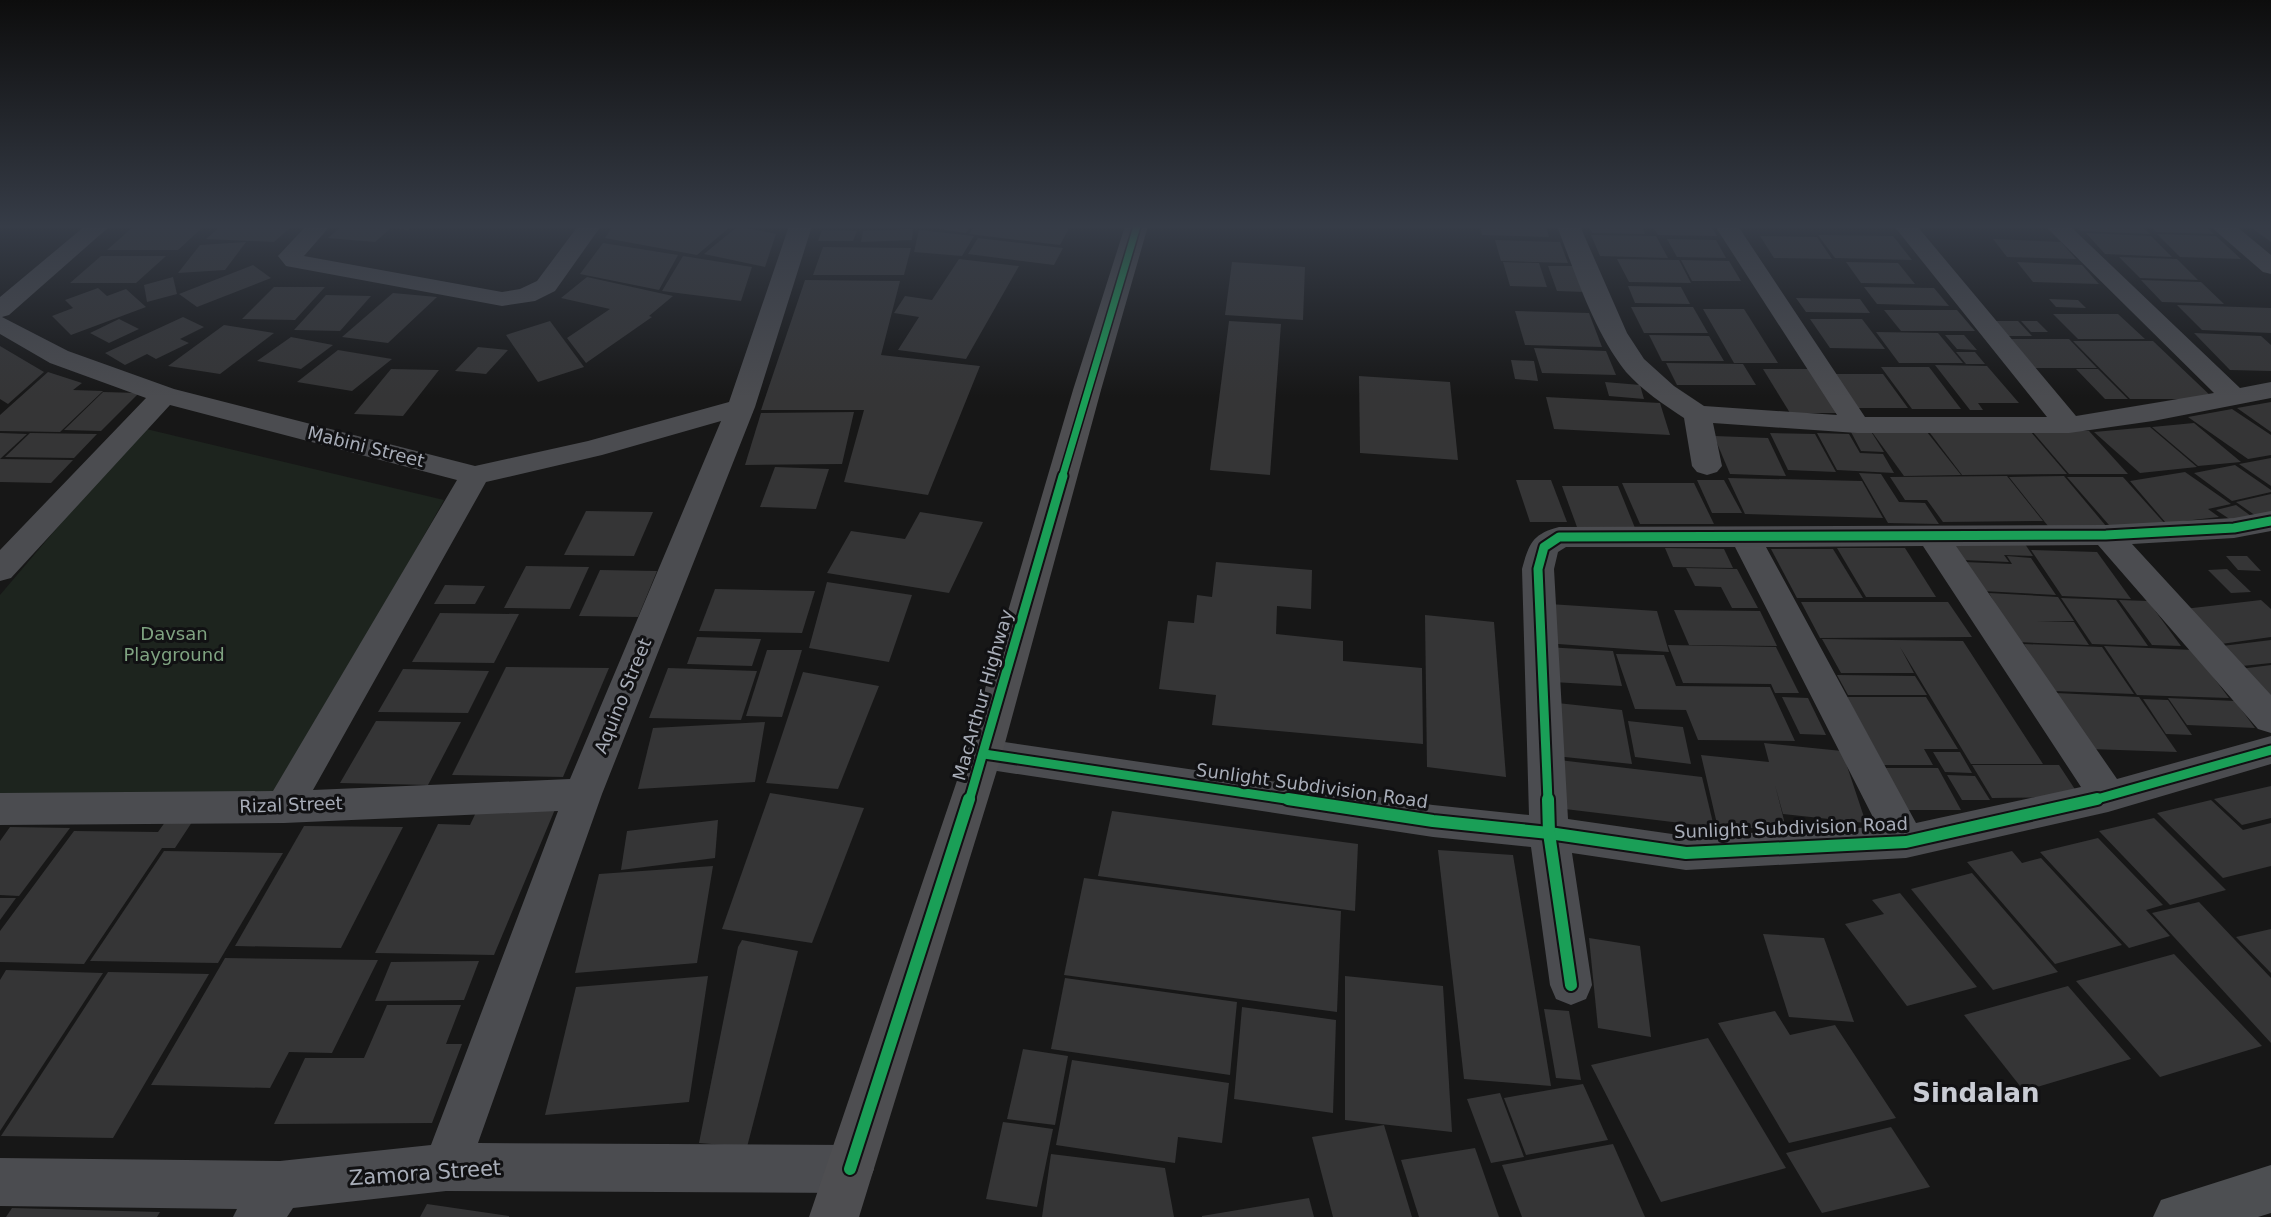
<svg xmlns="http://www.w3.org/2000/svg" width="2271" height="1217" font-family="'DejaVu Sans',sans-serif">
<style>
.green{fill:#1d241e}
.building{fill:#353536}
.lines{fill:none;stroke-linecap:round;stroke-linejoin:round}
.minor{fill:#4b4c50;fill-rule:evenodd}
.major{fill:#4d4f52;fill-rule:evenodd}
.highway{fill:#4e4e51;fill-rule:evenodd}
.cycleway-far2-casing{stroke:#111113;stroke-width:10}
.cycleway-far1-casing{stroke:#111113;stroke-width:13}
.cycleway-casing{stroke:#111113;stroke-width:16}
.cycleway-far2{stroke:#1a9f57;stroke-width:7}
.cycleway-far1{stroke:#1a9f57;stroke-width:9}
.cycleway{stroke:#1a9f57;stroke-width:12}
.labels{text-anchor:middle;stroke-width:6;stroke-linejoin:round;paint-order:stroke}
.street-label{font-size:18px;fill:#a8adb8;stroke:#111113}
.park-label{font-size:18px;fill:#7fa381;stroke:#111113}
.near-street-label{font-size:21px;fill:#a8adb8;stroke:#111113}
.near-quarter-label{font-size:26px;font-weight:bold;fill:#c9ccd4;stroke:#111113}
</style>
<rect width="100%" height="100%" fill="#171717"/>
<!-- green -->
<path class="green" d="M142,428l302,72 -173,307 -271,3v-215z"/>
<!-- building -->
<g class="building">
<path d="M221,226h71l-18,16 -68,-3z"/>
<path d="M342,226h69l-3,4 -17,-2 -16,14 -47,-4z"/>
<path d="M613,226h118l-34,29 -92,-17z"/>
<path d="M738,226l38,8 -11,33 -61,-13z"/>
<path d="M921,226h49l-4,7z"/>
<path d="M975,226h95l-10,19 -91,-11z"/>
<path d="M1480,226h66l3,11 -67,-2z"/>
<path d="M1589,226h53l3,8 -53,-1z"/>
<path d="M1653,226h58l6,10 -59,-1z"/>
<path d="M2076,226h66l8,8 -69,-3z"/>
<path d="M2150,226h55l9,8 -58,-2z"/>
<path d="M2249,226h22v16z"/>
<path d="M133,227h70l-25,23h-71z"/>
<path d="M913,229l-1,11 -51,2 2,-11z"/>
<path d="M822,230l35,1 -4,10h-35z"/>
<path d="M919,230l55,6 -12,20 -48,-4z"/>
<path d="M2086,233l65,3 21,21 -67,-3z"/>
<path d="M2157,234l59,2 25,23 -61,-2z"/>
<path d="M1591,235l65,1 12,22 -68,-2z"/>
<path d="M1818,235l75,1 19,24 -77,-2z"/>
<path d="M1760,236l57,1 15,22 -58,-1z"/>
<path d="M978,238l85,10 -9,17 -86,-11z"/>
<path d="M1667,239l49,1 10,18 -49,-1z"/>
<path d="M1993,239l68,3 15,17 -69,-2z"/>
<path d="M1495,240l65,2 8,21 -67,-2z"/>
<path d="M246,242l-21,28 -47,3 22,-28z"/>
<path d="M603,243l75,12 -19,35 -79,-16z"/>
<path d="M823,247l88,1 -7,27h-91z"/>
<path d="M101,256h65l-30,27h-66z"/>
<path d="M683,256l69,11 -11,34 -79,-10z"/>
<path d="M2119,257l58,2 21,21 -58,-2z"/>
<path d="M959,259l60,7 -53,93 -68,-9 21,-33 -25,-4 11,-17 27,4z"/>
<path d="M1617,259l62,1 12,23 -62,-1z"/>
<path d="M1681,260l48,1 12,20h-49z"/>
<path d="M1232,262l73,5 -2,53 -78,-5z"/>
<path d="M1503,262l36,1 8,24 -37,-1z"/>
<path d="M1846,262l52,1 17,21 -54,-1z"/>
<path d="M2017,262l65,3 17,19 -66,-2z"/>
<path d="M253,265l18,13 -74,29 -18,-13z"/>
<path d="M1548,266h27l10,26 -28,-1z"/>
<path d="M173,277l4,17 -30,8 -3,-17z"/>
<path d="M587,277l86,19 -24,20 3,1 -66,46 -19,-25 43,-29 -49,-11z"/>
<path d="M805,280l95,1 -19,74 99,11 -52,129 -84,-13 20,-72h-103z"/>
<path d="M2141,280l60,2 23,22 -62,-2z"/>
<path d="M1628,286l53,1 9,17 -55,-1z"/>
<path d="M274,287h51l-30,33 -53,-1z"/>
<path d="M1864,287l70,1 15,18 -72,-2z"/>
<path d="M98,288l9,8 19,-7 20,18 -75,28 -19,-19 21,-8 -8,-8z"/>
<path d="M393,293l44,4 -49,46 -46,-6z"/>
<path d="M326,295l45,1 -31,35 -46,-1z"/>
<path d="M1796,298l64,1 10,14 -64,-1z"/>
<path d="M2049,299l29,1 8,8 -30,-1z"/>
<path d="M2177,305l94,3v25l-69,-3z"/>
<path d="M1631,307h62l15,26h-64z"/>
<path d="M1703,309h41l34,54h-44z"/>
<path d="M1884,310h73l18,21h-74z"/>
<path d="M1515,311l74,2 13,34 -77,-2z"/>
<path d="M2053,314h65l27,25h-67z"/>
<path d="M183,317l21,10 -24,12 9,4 -33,16 -9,-5 -22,11 -20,-12z"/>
<path d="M119,319l20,10 -30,14 -19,-10z"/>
<path d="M1810,319h52l23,30 -55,-1z"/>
<path d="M550,321l34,46 -46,15 -32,-47z"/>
<path d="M1229,321l52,3 -11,151 -60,-5z"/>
<path d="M1992,321h26l14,15h-26z"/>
<path d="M2021,321h16l11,11h-17z"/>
<path d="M224,325l50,8 -54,41 -52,-8z"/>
<path d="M1876,332l62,1 25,30h-64z"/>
<path d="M2194,333l67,3 10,9v26l-41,-1z"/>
<path d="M1649,335l60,1 15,25h-62z"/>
<path d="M1945,335h19l13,15 -20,-1z"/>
<path d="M291,337l42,8 -32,24 -44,-8z"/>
<path d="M2005,339h64l28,29h-66z"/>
<path d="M2073,341h80l61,58h-84z"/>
<path d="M0,346l44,26 -36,32 -8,-5z"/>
<path d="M478,347l30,3 -22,24 -31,-3z"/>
<path d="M1534,348l72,3 10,24 -74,-2z"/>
<path d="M338,350l54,9 -40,32 -55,-9z"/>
<path d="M1956,352h19l10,12h-19z"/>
<path d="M1511,360l23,1 4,20 -23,-2z"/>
<path d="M1666,363l77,1 13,21h-79z"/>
<path d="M1935,365l52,1 32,37h-41l5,7h-13z"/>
<path d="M1881,367h48l32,42h-49z"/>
<path d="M391,369l48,1 -36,46 -49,-2z"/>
<path d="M1763,369h46l28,44h-47z"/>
<path d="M2076,369h22l30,30h-23z"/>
<path d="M48,372l34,11 -9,7 30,1 -43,41 -60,-1v-16z"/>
<path d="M1830,374h53l25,34h-55z"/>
<path d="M1359,376l91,6 8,78 -98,-7z"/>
<path d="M1605,382l35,3 4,14 -35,-3z"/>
<path d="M103,392l36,1 -38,38 -37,-1z"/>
<path d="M1546,397l114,6 10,32 -116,-6z"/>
<path d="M2271,402v30l-34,-24z"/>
<path d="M2232,409l39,26v20l-23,4 -60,-42z"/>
<path d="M854,412l-12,52 -97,1 16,-52z"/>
<path d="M2194,423l47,39 -43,4 -46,-39z"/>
<path d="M2150,427l47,40 -57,6 -46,-41z"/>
<path d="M2032,431h57l39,43h-59z"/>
<path d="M1851,432l21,1 12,19 -23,-1z"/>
<path d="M1872,432h55l34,43 -57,1z"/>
<path d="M2031,432l36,42 -105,1 -32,-42z"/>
<path d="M0,433l27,1 -27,25z"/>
<path d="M30,433l67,1 -23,24 -69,-1z"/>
<path d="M1770,433l45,1 21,38 -48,-2z"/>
<path d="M1817,433l32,1 11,19 23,1 11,19 -57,-3z"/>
<path d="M1714,436l54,2 18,38 -56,-2z"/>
<path d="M2271,458v28l-32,-22z"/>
<path d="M0,459l73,1 -22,23 -51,-1z"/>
<path d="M2235,465l36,25v2l-39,9 -38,-28z"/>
<path d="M775,467l54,2 -13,40 -56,-2z"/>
<path d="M2185,472l46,32 -23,5 11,8 -53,6 -36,-42z"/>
<path d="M1859,473l22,1 18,28 26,1 14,21 -51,-1z"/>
<path d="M2007,476l36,45 -100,1 -16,-22h-22l-15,-23z"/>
<path d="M2064,476l42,50h-58l-39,-49z"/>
<path d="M2067,477h56l43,48h-57z"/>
<path d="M1728,478l134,3 21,37 -138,-4z"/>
<path d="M1516,480h35l16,42h-37z"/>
<path d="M1697,480h27l18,33h-30z"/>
<path d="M1622,483h72l20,41h-74z"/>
<path d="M1562,486h56l17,42 -58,-1z"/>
<path d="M2271,494v22l-12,2 -23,-16z"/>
<path d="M2236,505l15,11 -20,4 -15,-10z"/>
<path d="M586,511l67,1 -19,44 -70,-1z"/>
<path d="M920,512l63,10 -34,71 -122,-20 24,-42 54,8z"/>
<path d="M1951,542l74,2 8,12 -29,-1 5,7 -47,-2z"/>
<path d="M1665,548l59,1 9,19 -60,-1z"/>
<path d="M1837,548h68l31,49h-70z"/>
<path d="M1771,549h62l30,49h-66z"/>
<path d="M2031,550l66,2 34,47 -69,-3z"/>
<path d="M2007,556l24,2 25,37 -74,-4 -18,-29 48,2z"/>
<path d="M2226,556h21l14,15 -23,-1z"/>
<path d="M1216,562l96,8 -1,39 -34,-3 -1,28 67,7v20l79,7 1,76 -211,-19 4,-30 -57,-6 9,-68 26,2 3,-28 15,2z"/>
<path d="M526,566l63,1 -19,42 -66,-1z"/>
<path d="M1686,568l51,1 21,39h-26l-11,-21 -26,-1z"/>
<path d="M2227,569l24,23 -20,1 -23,-23z"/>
<path d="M600,570l57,1 -19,46 -59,-1z"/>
<path d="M827,582l85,13 -23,67 -80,-14z"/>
<path d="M445,585l40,1 -10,18h-41z"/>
<path d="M715,589l100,2 -13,42 -103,-2z"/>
<path d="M1989,593l69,4 16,24h-37l37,1 15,23 -72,-3z"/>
<path d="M2061,598l55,2 32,46 -56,-2z"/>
<path d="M2119,600l29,1 33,45 -29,-1z"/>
<path d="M2261,600l10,9v28l-50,7 -37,-35z"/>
<path d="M1801,602h147l24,35 -152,1z"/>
<path d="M1549,604l108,7 12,41 -111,-8z"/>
<path d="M1674,610l86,1 17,35 -88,-1z"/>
<path d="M440,613l79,1 -25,49 -82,-1z"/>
<path d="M1425,615l69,7 12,155 -79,-10z"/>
<path d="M697,637l64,2 -9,27 -65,-2z"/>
<path d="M1822,639l141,2 80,123h-72l-71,-117 14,26h-73z"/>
<path d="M2271,640v23l-29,3 -20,-20z"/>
<path d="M2024,644l78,3 32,47 -81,-3z"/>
<path d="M1668,645l108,2 23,46h-24l-4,-9 -88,-1z"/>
<path d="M2104,646l89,4 36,48 -92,-3z"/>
<path d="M1546,647l67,4 9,35 -69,-4z"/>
<path d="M767,650h35l-20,67 -36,-1z"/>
<path d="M1616,654l48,1 12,31 94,1 25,54 -97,-1 -12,-30 -51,-1z"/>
<path d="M2271,665v34l-31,-30z"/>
<path d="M506,667l103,1 -46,109 -111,-2z"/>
<path d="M668,668l89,3 -16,49 -92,-2z"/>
<path d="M403,669l86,2 -21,42 -90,-1z"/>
<path d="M803,672l76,14 -41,103 -72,-6z"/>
<path d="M1837,675l78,1 12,19h-79z"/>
<path d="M2056,693l83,4 38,55 -87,-3z"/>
<path d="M1782,697l26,1 18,37 -26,-1z"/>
<path d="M1847,697h79l32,52h-34l9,16h-49z"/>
<path d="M2168,698l67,3 20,27 -68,-3z"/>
<path d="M2143,699l25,1 24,35 -26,-1z"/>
<path d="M1548,702l74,8 10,54 -77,-8z"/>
<path d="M376,721l85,1 -33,63 -88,-2z"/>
<path d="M1628,721l55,6 8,37 -56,-7z"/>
<path d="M765,722l-10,60 -117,7 15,-61z"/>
<path d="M1764,743l78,8 24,72 -83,-9 -8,-29 12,47 -70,-8 -16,-69 68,7z"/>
<path d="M1933,752h27l12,21 -27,-1z"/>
<path d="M1559,760l143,17 12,50 -149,-18z"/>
<path d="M1972,765h87l21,32 -88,1z"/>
<path d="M1885,768h53l23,42h-54z"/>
<path d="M1947,775l28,1 15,24h-28z"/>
<path d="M2271,786v32l-29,7 -28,-26z"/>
<path d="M770,793l94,15 -52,135 -90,-14z"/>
<path d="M2211,800l32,30 28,-7v43l-48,12 -66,-65z"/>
<path d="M479,806l77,1 -62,148 -119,-2 63,-129 32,1z"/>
<path d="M1112,811l246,33 -3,67 -257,-35z"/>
<path d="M168,818l26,1 -19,29h-13l-78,116 -84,-2v-31l74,-100 84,1z"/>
<path d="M2154,818l72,72 -56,15 -71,-74z"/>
<path d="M718,820l-3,38 -94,12 6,-39z"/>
<path d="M304,826l99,1 -62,121 -106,-2z"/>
<path d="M10,827l60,1 -51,68 -19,-1v-54z"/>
<path d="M2098,838l65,67 -17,5 24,26 -41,12 -89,-96z"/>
<path d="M1438,850l75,5 38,231 -87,-7z"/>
<path d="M164,851l119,2 -65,110 -128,-2z"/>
<path d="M2012,851l10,12 19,-5 81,87 -67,19 -88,-102z"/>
<path d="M713,866l-16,97 -122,10 24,-99z"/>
<path d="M1972,873l86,99 -65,18 -82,-101z"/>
<path d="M1084,878l257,33 -4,101 -273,-37z"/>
<path d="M1900,893l77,94 -70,19 -62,-82 39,-10 -12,-14z"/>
<path d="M0,898h16l-16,22z"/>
<path d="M2199,902l72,76v65l-119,-130z"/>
<path d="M2271,929v44l-35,-36z"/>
<path d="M1763,934l61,4 30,84 -65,-5z"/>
<path d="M1589,938l51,8 11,91 -53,-9z"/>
<path d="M742,940l56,11 -51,196 -48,-4 39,-196z"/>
<path d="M2174,954l88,92 -102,31 -84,-96z"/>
<path d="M225,958l153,2 -46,93 -43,-1 -19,36 -119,-3z"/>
<path d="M479,961l-15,39 -89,1 16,-39z"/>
<path d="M6,970l97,3 -103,158v-151z"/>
<path d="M108,972l101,2 -96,164 -112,-2z"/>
<path d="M708,976l-19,126 -144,13 31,-128z"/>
<path d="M1345,976l98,10 9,146 -107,-12z"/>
<path d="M1065,978l172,24 -7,73 -179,-26z"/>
<path d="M2068,986l63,73 -107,32 -60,-76z"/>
<path d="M387,1005h74l-15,39h16l-30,79 -158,1 31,-66h59z"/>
<path d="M1242,1007l94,13 -3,93 -99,-14z"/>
<path d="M1544,1009l25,2 12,69 -25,-2z"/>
<path d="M1775,1011l15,24 45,-10 61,93 -107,25 -71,-120z"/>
<path d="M1708,1038l78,130 -125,34 -70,-137z"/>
<path d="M1023,1049l45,7 -13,69 -48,-6z"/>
<path d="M1072,1060l157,23 -7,60 -44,-6 -3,26 -119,-18z"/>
<path d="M1583,1084l25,56 -82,15 -22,-57z"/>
<path d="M1500,1093l24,64 -33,6 -24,-64z"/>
<path d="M1003,1122l50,7 -16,78 -51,-8z"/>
<path d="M1384,1125l28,92h-79l-21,-80z"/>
<path d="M1891,1127l39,60 -108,26 -36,-60z"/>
<path d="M1613,1144l32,73h-123l-20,-52z"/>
<path d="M1475,1148l24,69h-80l-18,-57z"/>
<path d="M1051,1154l114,14 9,49h-132z"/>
<path d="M1309,1198l5,19h-112v-1z"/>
<path d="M427,1204l82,12v1h-89z"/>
<path d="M12,1208l148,4 -3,5h-151z"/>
</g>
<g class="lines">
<!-- minor -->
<g class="minor">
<path d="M85,226h25l-101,89 -7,2 66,34 106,38 301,77 113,-25 141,-39 60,-176h23l-57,181 -153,387 -124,349 372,2 17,7 7,17 -7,17 -17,7 -404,-2 -153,17 -6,9h-54l4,-8 -237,-3v-48l280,3 151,-16 127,-334 -274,12 -284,2v-32l273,-2 184,-311 -287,-75 -159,173 -11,3v-31l146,-152 -96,-35 -50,-29v-37zM721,421l-151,358 -257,11 173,-308 116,-27z"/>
<path d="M306,226h24l-26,30 198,36 18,-3 17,-8 41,-55h23l-46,65 -20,10 -33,5 -216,-40 -8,-10z"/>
<path d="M1557,226h23l47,107 17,26 30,27 30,20 133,9 -122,-189h23l127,191h182l-153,-191h23l159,190 138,-23 -169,-167h25l170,162 31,-6v16l-118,23 -84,12h-212l-144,-10 9,43 -5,6 -10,3 -10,-3 -5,-6 -8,-48c-20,-13 -42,-28 -58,-46 -33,-42 -50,-97 -69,-146z"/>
<path d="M2210,226h26l35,29v19l-8,-2z"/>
<path d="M2271,511v20l-37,7 -102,6 139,151v38l-13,-4 -160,-184 -142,1 161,233 154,-43v28l-163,48 -202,46 -220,12 -114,-17 20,132 -6,14 -15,6 -15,-6 -6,-14 -19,-138 -98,-10 -449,-68 -13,-5 -5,-10 5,-10 13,-5 449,66 96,10 -7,-246c7,-25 10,-35 37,-42l547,-2 128,-7zM1923,546l158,241 -165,36 -150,-276zM1566,547h169l143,280 -192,9 -118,-17 -14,-250 4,-17z"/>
</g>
<!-- major -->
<path class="major" d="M2271,1165v48l-13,4h-105l8,-17z"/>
<!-- highway -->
<path class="highway" d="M1125,226h23l-47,164 -99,364 -143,463h-50l157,-463 107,-364z"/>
<!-- cycleway-far2 casing -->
<g class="cycleway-far2-casing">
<path id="cycleway-far2" d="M1062,478l75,-252"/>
</g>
<!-- cycleway-far1 casing -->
<g class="cycleway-far1-casing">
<g id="cycleway-far1">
<path d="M984,754l315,47"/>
<path d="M969,801l94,-325"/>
<path d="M1548,801l-10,-232 6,-22 15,-10 547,-2 128,-7 37,-7"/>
<path d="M2090,801l181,-51"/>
</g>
</g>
<!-- cycleway casing -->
<g class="cycleway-casing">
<g id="cycleway">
<path d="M1288,799l145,22 116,12 137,20 220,-11 191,-43"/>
<path d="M1548,799l1,34 22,152"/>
<path d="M850,1169l119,-370"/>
</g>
</g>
<!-- cycleway-far2 -->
<use href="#cycleway-far2" class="cycleway-far2"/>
<!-- cycleway-far1 -->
<use href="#cycleway-far1" class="cycleway-far1"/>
<!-- cycleway -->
<use href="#cycleway" class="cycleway"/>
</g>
<!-- sky -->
<linearGradient id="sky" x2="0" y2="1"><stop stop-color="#0d0d0d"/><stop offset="0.57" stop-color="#363c47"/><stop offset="1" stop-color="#363c47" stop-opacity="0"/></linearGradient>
<rect width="2271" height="397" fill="url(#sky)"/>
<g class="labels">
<!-- street labels -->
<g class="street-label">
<text transform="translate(366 447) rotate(14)" y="6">Mabini Street</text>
<text transform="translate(983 695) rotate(-74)" y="6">MacArthur Highway</text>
<text transform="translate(623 696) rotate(-68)" y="6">Aquino Street</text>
<text transform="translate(1312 786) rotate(8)" y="6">Sunlight Subdivision Road</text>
<text transform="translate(291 805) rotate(-2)" y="6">Rizal Street</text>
<text transform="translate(1791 828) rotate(-2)" y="6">Sunlight Subdivision Road</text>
</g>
<!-- park labels -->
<g class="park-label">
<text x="174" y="640">Davsan<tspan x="174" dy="21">Playground</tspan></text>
</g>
<!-- near-street labels -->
<g class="near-street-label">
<text transform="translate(425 1173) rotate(-4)" y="7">Zamora Street</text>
</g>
<!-- near-quarter labels -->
<g class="near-quarter-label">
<text x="1976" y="1102">Sindalan</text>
</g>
</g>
</svg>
